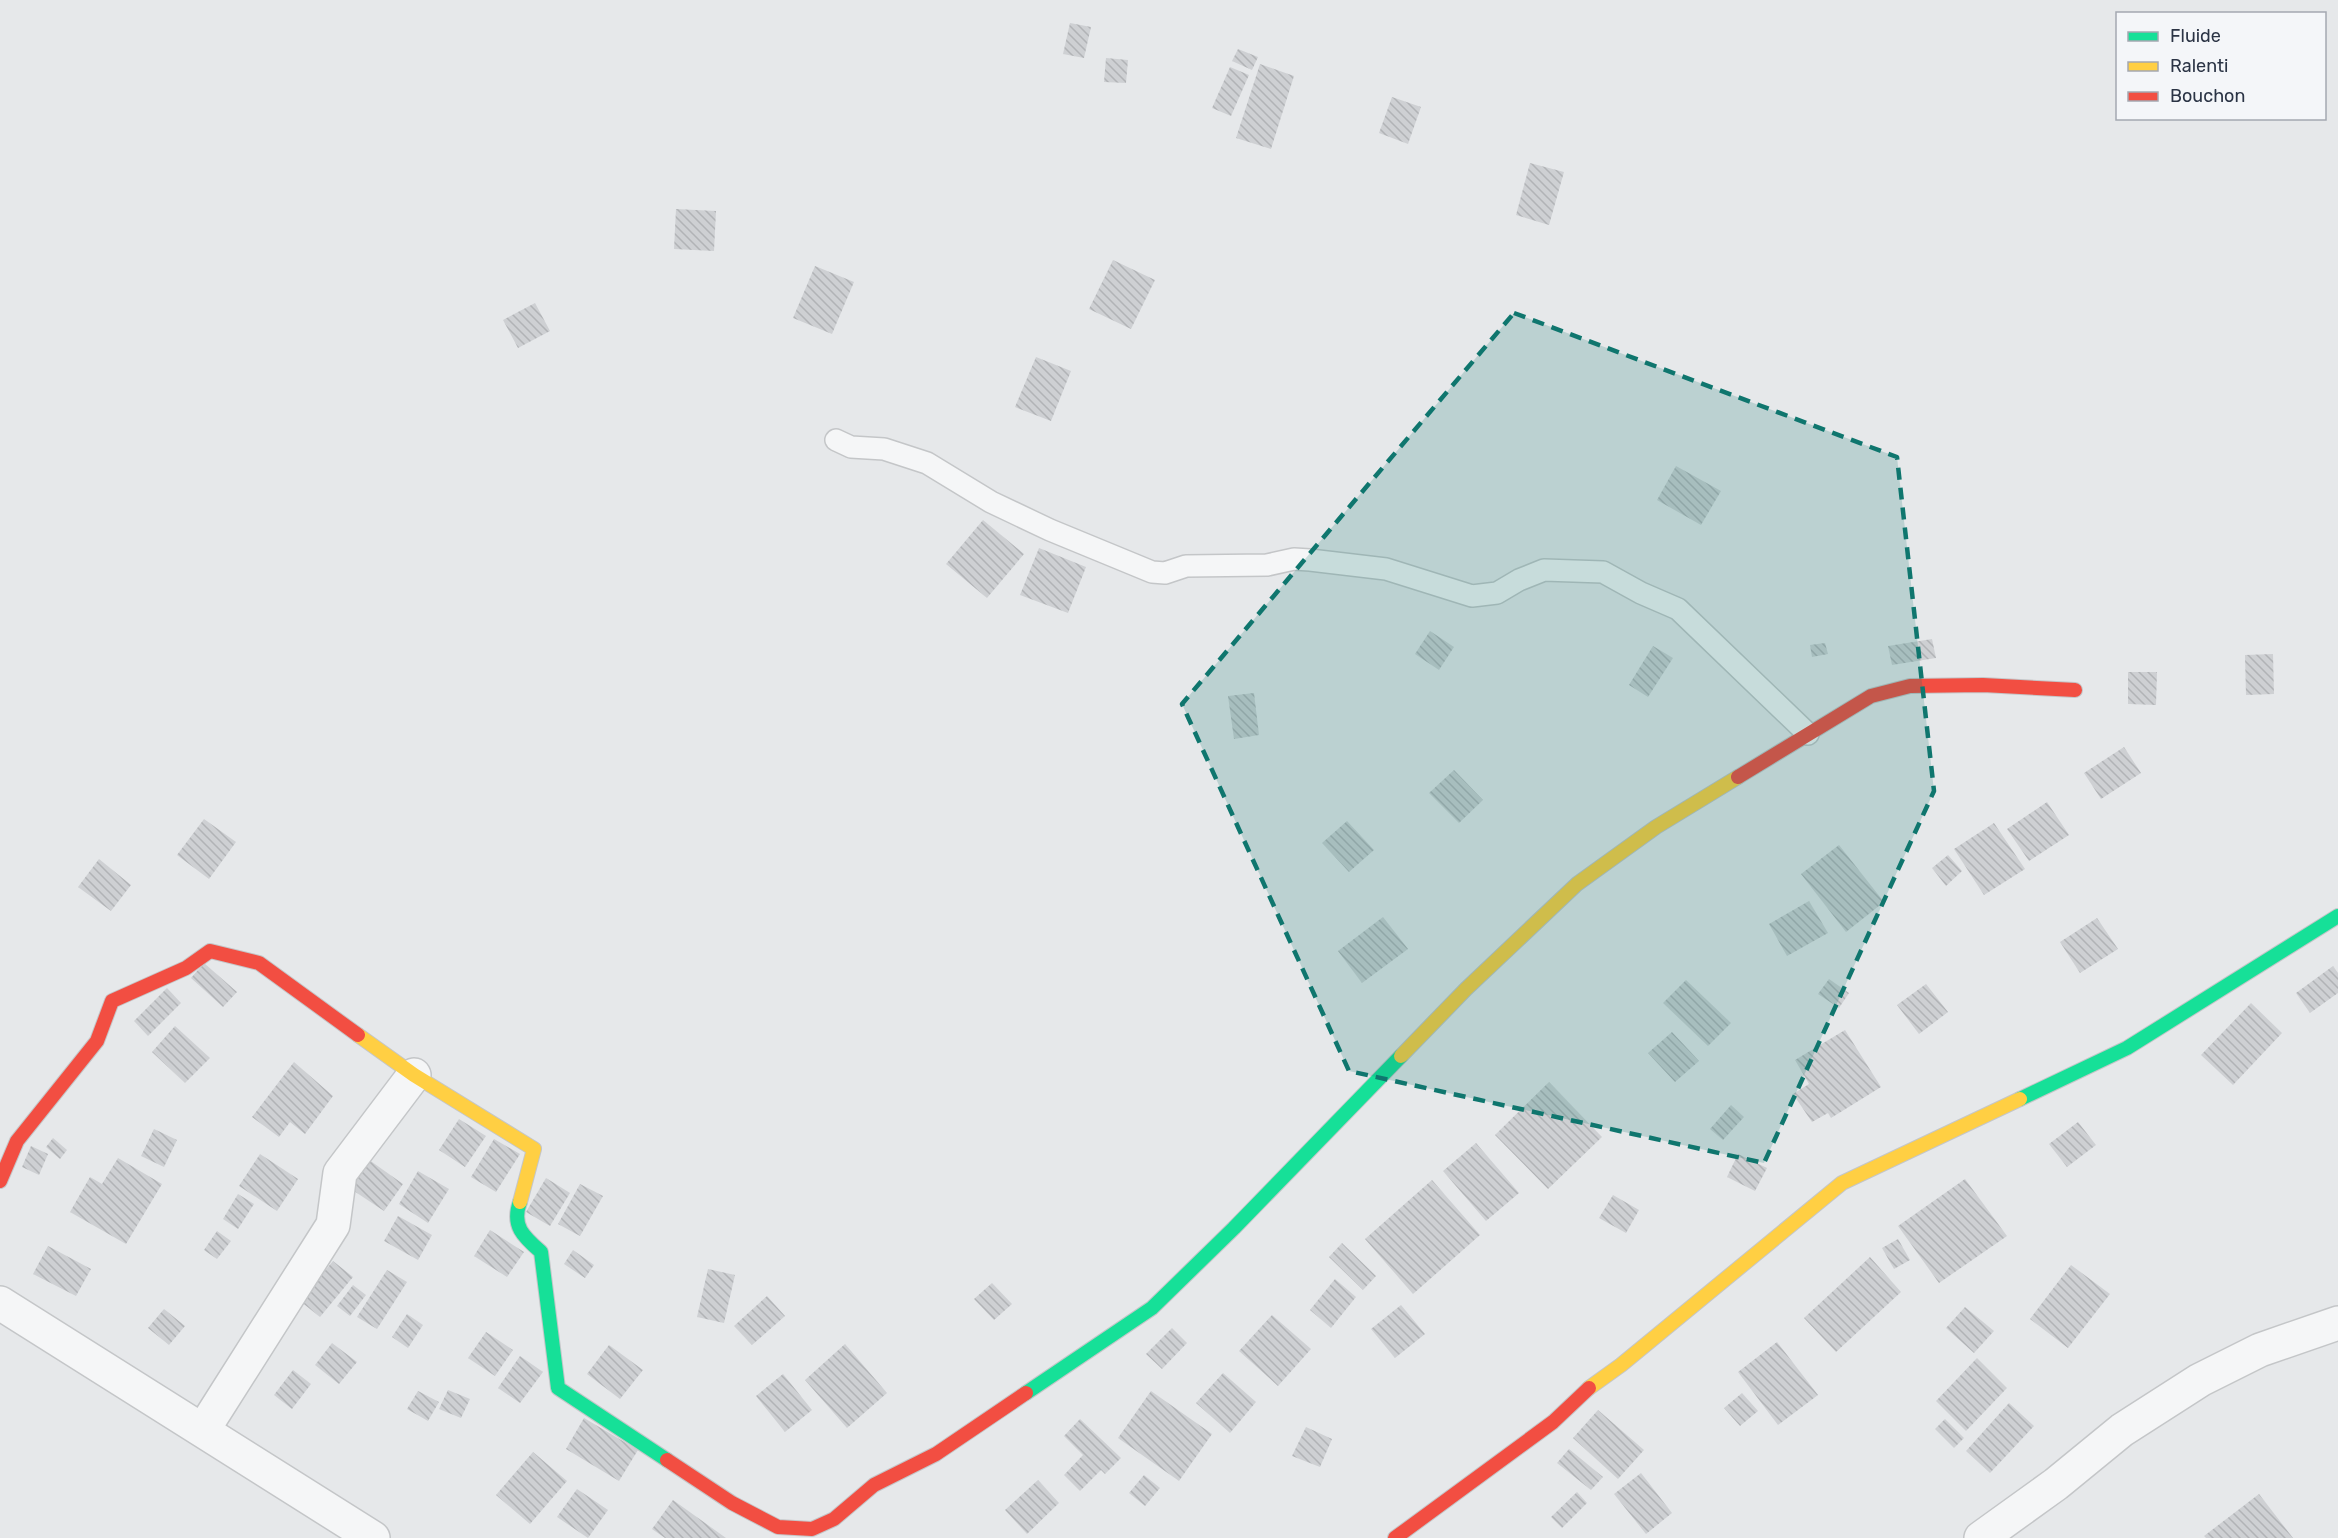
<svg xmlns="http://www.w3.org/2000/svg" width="2338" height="1538" font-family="Rubik,sans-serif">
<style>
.building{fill:url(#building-back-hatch)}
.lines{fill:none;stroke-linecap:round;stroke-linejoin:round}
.lane-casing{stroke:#c4c6c8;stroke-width:24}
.street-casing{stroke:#c4c6c8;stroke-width:36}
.fast-casing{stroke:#c4c6c8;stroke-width:16}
.slow-casing{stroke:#c4c6c8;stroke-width:16}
.jam-casing{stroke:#c4c6c8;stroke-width:16}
.lane{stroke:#f5f6f7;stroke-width:21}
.street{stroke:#f5f6f7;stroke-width:33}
.fast{stroke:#16e098;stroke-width:14}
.slow{stroke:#ffcf43;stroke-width:14}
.jam{stroke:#f24e42;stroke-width:14}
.marked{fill:#0f766e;fill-opacity:0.2;stroke:#0f766e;stroke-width:4.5;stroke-dasharray:12 8;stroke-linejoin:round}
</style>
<defs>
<pattern id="building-back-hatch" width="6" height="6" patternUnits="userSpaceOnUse" patternTransform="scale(1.5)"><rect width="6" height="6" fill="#ced0d3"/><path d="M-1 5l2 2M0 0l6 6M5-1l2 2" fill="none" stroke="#b1b3b6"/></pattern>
</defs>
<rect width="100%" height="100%" fill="#e6e8ea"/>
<!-- building -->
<g class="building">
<path d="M1070,23l21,4 -7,31 -21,-4z"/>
<path d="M1238,49l20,8 -6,13 -20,-9z"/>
<path d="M1106,58l22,2 -2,23 -22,-1z"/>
<path d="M1260,64l34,12 -23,73 -35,-11z"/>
<path d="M1230,67l19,8 -18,41 -19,-8z"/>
<path d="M1392,97l29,10 -13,37 -29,-11z"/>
<path d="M1530,163l34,9 -15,53 -33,-10z"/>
<path d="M676,209l40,2 -2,40 -40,-2z"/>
<path d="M1113,260l42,20 -24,49 -42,-20z"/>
<path d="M815,266l39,16 -22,52 -39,-16z"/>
<path d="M535,303l15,28 -32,17 -15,-28z"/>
<path d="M1036,357l35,14 -20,50 -36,-14z"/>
<path d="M1676,466l45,25 -20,34 -44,-25z"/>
<path d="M983,520l41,34 -37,44 -41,-34z"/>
<path d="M1039,548l47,19 -18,46 -48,-18z"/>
<path d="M1430,631l24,16 -15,23 -24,-16z"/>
<path d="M1932,639l4,19 -44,7 -4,-19z"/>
<path d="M1825,643l3,11 -16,3 -2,-12z"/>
<path d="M1653,646l20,12 -25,39 -19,-12z"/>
<path d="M2273,654l1,40 -28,1 -1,-40z"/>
<path d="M2128,672h29l-1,33 -28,-1z"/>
<path d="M1254,693l5,42 -25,4 -6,-43z"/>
<path d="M2124,747l17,26 -40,26 -17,-26z"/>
<path d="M1454,770l29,30 -24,23 -30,-30z"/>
<path d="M2047,802l22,33 -40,26 -22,-32z"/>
<path d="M204,819l32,23 -27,37 -32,-24z"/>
<path d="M1347,821l27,29 -25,22 -27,-29z"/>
<path d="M1994,823l31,46 -41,26 -30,-46z"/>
<path d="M1839,845l45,57 -38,30 -45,-58z"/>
<path d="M1948,855l14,16 -16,15 -14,-18z"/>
<path d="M99,859l32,26 -20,26 -33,-24z"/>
<path d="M1809,901l19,32 -41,23 -18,-32z"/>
<path d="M1383,917l25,32 -46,34 -24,-32z"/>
<path d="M2097,918l21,31 -38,24 -20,-31z"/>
<path d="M204,963l33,29 -14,15 -32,-29z"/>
<path d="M2333,966l5,7v20l-28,20 -14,-20z"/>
<path d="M1829,979l20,14 -10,15 -21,-14z"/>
<path d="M1686,980l45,43 -23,23 -45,-43z"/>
<path d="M1926,984l22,28 -29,22 -22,-29z"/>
<path d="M167,988l14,15 -33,33 -14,-15z"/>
<path d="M2251,1003l31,30 -49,52 -32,-30z"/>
<path d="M175,1026l35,32 -25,25 -33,-31z"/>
<path d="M1845,1030l36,57 -50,31 -3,-5 -16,9 -19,-28 16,-10 -14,-24z"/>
<path d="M1672,1032l27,29 -24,21 -27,-29z"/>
<path d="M294,1062l39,34 -28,38 -15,-12 -11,15 -27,-20z"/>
<path d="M1549,1082l53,55 -54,52 -53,-54z"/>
<path d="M1731,1105l13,12 -21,23 -13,-11z"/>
<path d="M459,1119l27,17 -21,31 -26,-17z"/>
<path d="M2078,1122l18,23 -29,22 -18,-23z"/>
<path d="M154,1129l23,11 -13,27 -23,-11z"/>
<path d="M53,1138l14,12 -7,9 -14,-12z"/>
<path d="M494,1139l26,15 -24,38 -25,-15z"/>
<path d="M1476,1143l43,50 -33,28 -43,-50z"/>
<path d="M31,1146l17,8 -9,21 -17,-8z"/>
<path d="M260,1154l38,25 -21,32 -38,-25z"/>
<path d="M1738,1154l29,14 -12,23 -28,-14z"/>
<path d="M365,1157l38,27 -19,27 -39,-26z"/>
<path d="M118,1158l44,26 -36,60 -56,-32 20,-35 12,7z"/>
<path d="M418,1171l31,18 -21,34 -29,-19z"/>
<path d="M546,1178l24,15 -20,33 -24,-14z"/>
<path d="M1965,1179l42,57 -68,47 -41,-57z"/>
<path d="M1432,1180l48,55 -67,59 -48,-55z"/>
<path d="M580,1184l23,12 -23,40 -22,-12z"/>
<path d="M238,1194l16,10 -16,25 -15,-10z"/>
<path d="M1613,1195l26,15 -13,23 -27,-15z"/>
<path d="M398,1216l34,19 -14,25 -34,-19z"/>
<path d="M490,1230l34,22 -17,25 -33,-21z"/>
<path d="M217,1231l14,10 -14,18 -13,-9z"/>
<path d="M1898,1239l12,21 -16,9 -12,-21z"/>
<path d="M1342,1243l34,33 -13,14 -34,-33z"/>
<path d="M48,1246l43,23 -15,27 -43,-22z"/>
<path d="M573,1250l21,15 -9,13 -21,-14z"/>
<path d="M1870,1257l31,35 -65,60 -32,-34z"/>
<path d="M333,1261l20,16 -33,40 -20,-16z"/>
<path d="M2071,1265l39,29 -42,54 -38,-29z"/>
<path d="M708,1269l27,6 -11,48 -27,-6z"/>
<path d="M387,1270l20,12 -30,47 -20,-12z"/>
<path d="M1335,1279l21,18 -25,31 -21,-18z"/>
<path d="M992,1283l20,21 -18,16 -20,-21z"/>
<path d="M353,1285l13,10 -16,21 -13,-10z"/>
<path d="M767,1296l18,20 -33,29 -18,-19z"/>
<path d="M1401,1305l24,29 -30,24 -24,-29z"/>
<path d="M1965,1307l29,24 -20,22 -28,-25z"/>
<path d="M164,1309l21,17 -16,19 -21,-17z"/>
<path d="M407,1314l16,11 -15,23 -16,-11z"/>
<path d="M1272,1315l39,34 -33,37 -39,-35z"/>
<path d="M1172,1328l15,15 -25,26 -16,-15z"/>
<path d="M486,1332l27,18 -18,26 -27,-18z"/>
<path d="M1777,1342l41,53 -40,30 -40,-53z"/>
<path d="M332,1343l25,19 -18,22 -24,-19z"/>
<path d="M845,1344l42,49 -40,35 -42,-48z"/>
<path d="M609,1345l34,25 -23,29 -33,-25z"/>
<path d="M520,1356l23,16 -23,31 -22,-15z"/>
<path d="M1977,1358l30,30 -41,43 -30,-30z"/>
<path d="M293,1370l18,14 -19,25 -18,-14z"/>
<path d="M1223,1373l33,29 -26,31 -34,-30z"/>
<path d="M783,1374l29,36 -27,22 -29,-36z"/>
<path d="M448,1390l22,9 -9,19 -22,-9z"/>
<path d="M418,1391l21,11 -11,19 -21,-12z"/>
<path d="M1151,1391l61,43 -33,47 -61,-43z"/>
<path d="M1742,1393l16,18 -18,15 -16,-18z"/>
<path d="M2009,1403l25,23 -44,47 -24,-22z"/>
<path d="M1598,1410l46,40 -26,29 -45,-41z"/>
<path d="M584,1418l54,32 -19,31 -53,-32z"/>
<path d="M1080,1419l41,39 -16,16 -4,-4 -21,21 -16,-16 19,-20 -19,-19z"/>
<path d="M1945,1419l19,19 -10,10 -19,-19z"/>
<path d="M1306,1427l26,12 -12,28 -28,-11z"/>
<path d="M1569,1449l34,28 -12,13 -34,-27z"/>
<path d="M533,1452l34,29 -37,43 -34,-29z"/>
<path d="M1641,1473l31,40 -26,21 -32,-40z"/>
<path d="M1144,1475l16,13 -15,18 -16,-13z"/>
<path d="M1038,1480l21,23 -32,31 -22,-24z"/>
<path d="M577,1489l31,21 -20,28 -31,-21z"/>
<path d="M1577,1492l10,11 -25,25 -11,-11z"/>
<path d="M2259,1494l34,44h-87l-2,-2z"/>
<path d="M673,1500l53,38h-61l-13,-9z"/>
</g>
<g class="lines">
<!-- lane casing -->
<g class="lane-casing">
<path id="lane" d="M836,440l15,7 33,2 43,14 64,39 59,28 102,42 13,1 21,-7 81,-1 27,-6 16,1 76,9 86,27 25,-3 22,-13 25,-10 59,2 38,21 37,16 130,125"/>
</g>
<!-- street casing -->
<g class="street-casing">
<g id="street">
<path d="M0,1303l373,235"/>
<path d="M203,1430l130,-205 7,-52 74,-98"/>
<path d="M1981,1538l75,-54 66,-54 78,-50 60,-30 78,-27"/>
</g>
</g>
<!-- fast casing -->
<g class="fast-casing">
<g id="fast">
<path d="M2020,1099l107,-51 211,-132"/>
<path d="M520,1202c-9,24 4,35 21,50l17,136 109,72"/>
<path d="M1026,1393l126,-85 82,-80 167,-172"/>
</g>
</g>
<!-- slow casing -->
<g class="slow-casing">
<g id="slow">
<path d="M358,1035l56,40 120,74 -14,53"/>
<path d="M1401,1056l65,-67 111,-105 79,-57 82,-50"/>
<path d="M1589,1388l32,-23 221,-182 178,-84"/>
</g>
</g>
<!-- jam casing -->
<g class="jam-casing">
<g id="jam">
<path d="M1738,777l133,-81 39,-10 73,-1 92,5"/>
<path d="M0,1181l17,-40 80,-100 15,-40 74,-33 24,-17 49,12 99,72"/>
<path d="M667,1460l65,43 46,24 34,2 22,-10 40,-34 62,-31 90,-61"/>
<path d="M1395,1538l158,-116 36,-34"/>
</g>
</g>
<!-- lane -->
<use href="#lane" class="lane"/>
<!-- street -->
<use href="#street" class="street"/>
<!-- fast -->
<use href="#fast" class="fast"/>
<!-- slow -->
<use href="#slow" class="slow"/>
<!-- jam -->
<use href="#jam" class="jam"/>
</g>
<!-- marked area -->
<path class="marked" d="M1514,313l383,144 37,334 -170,372 -415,-92 -167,-367z"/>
<!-- legend -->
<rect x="2116" y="12" width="210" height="108" fill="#f4f6f9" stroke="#a4a8b1" stroke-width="1.5"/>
<rect x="2128" y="32" width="30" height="9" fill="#16e098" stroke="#a4a8b1" stroke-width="1.5"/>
<text x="2170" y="42" font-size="18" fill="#2b3445">Fluide</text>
<rect x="2128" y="62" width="30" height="9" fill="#ffcf43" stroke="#a4a8b1" stroke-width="1.5"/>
<text x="2170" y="72" font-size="18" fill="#2b3445">Ralenti</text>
<rect x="2128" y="92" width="30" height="9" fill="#f24e42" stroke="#a4a8b1" stroke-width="1.5"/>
<text x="2170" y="102" font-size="18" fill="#2b3445">Bouchon</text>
</svg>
